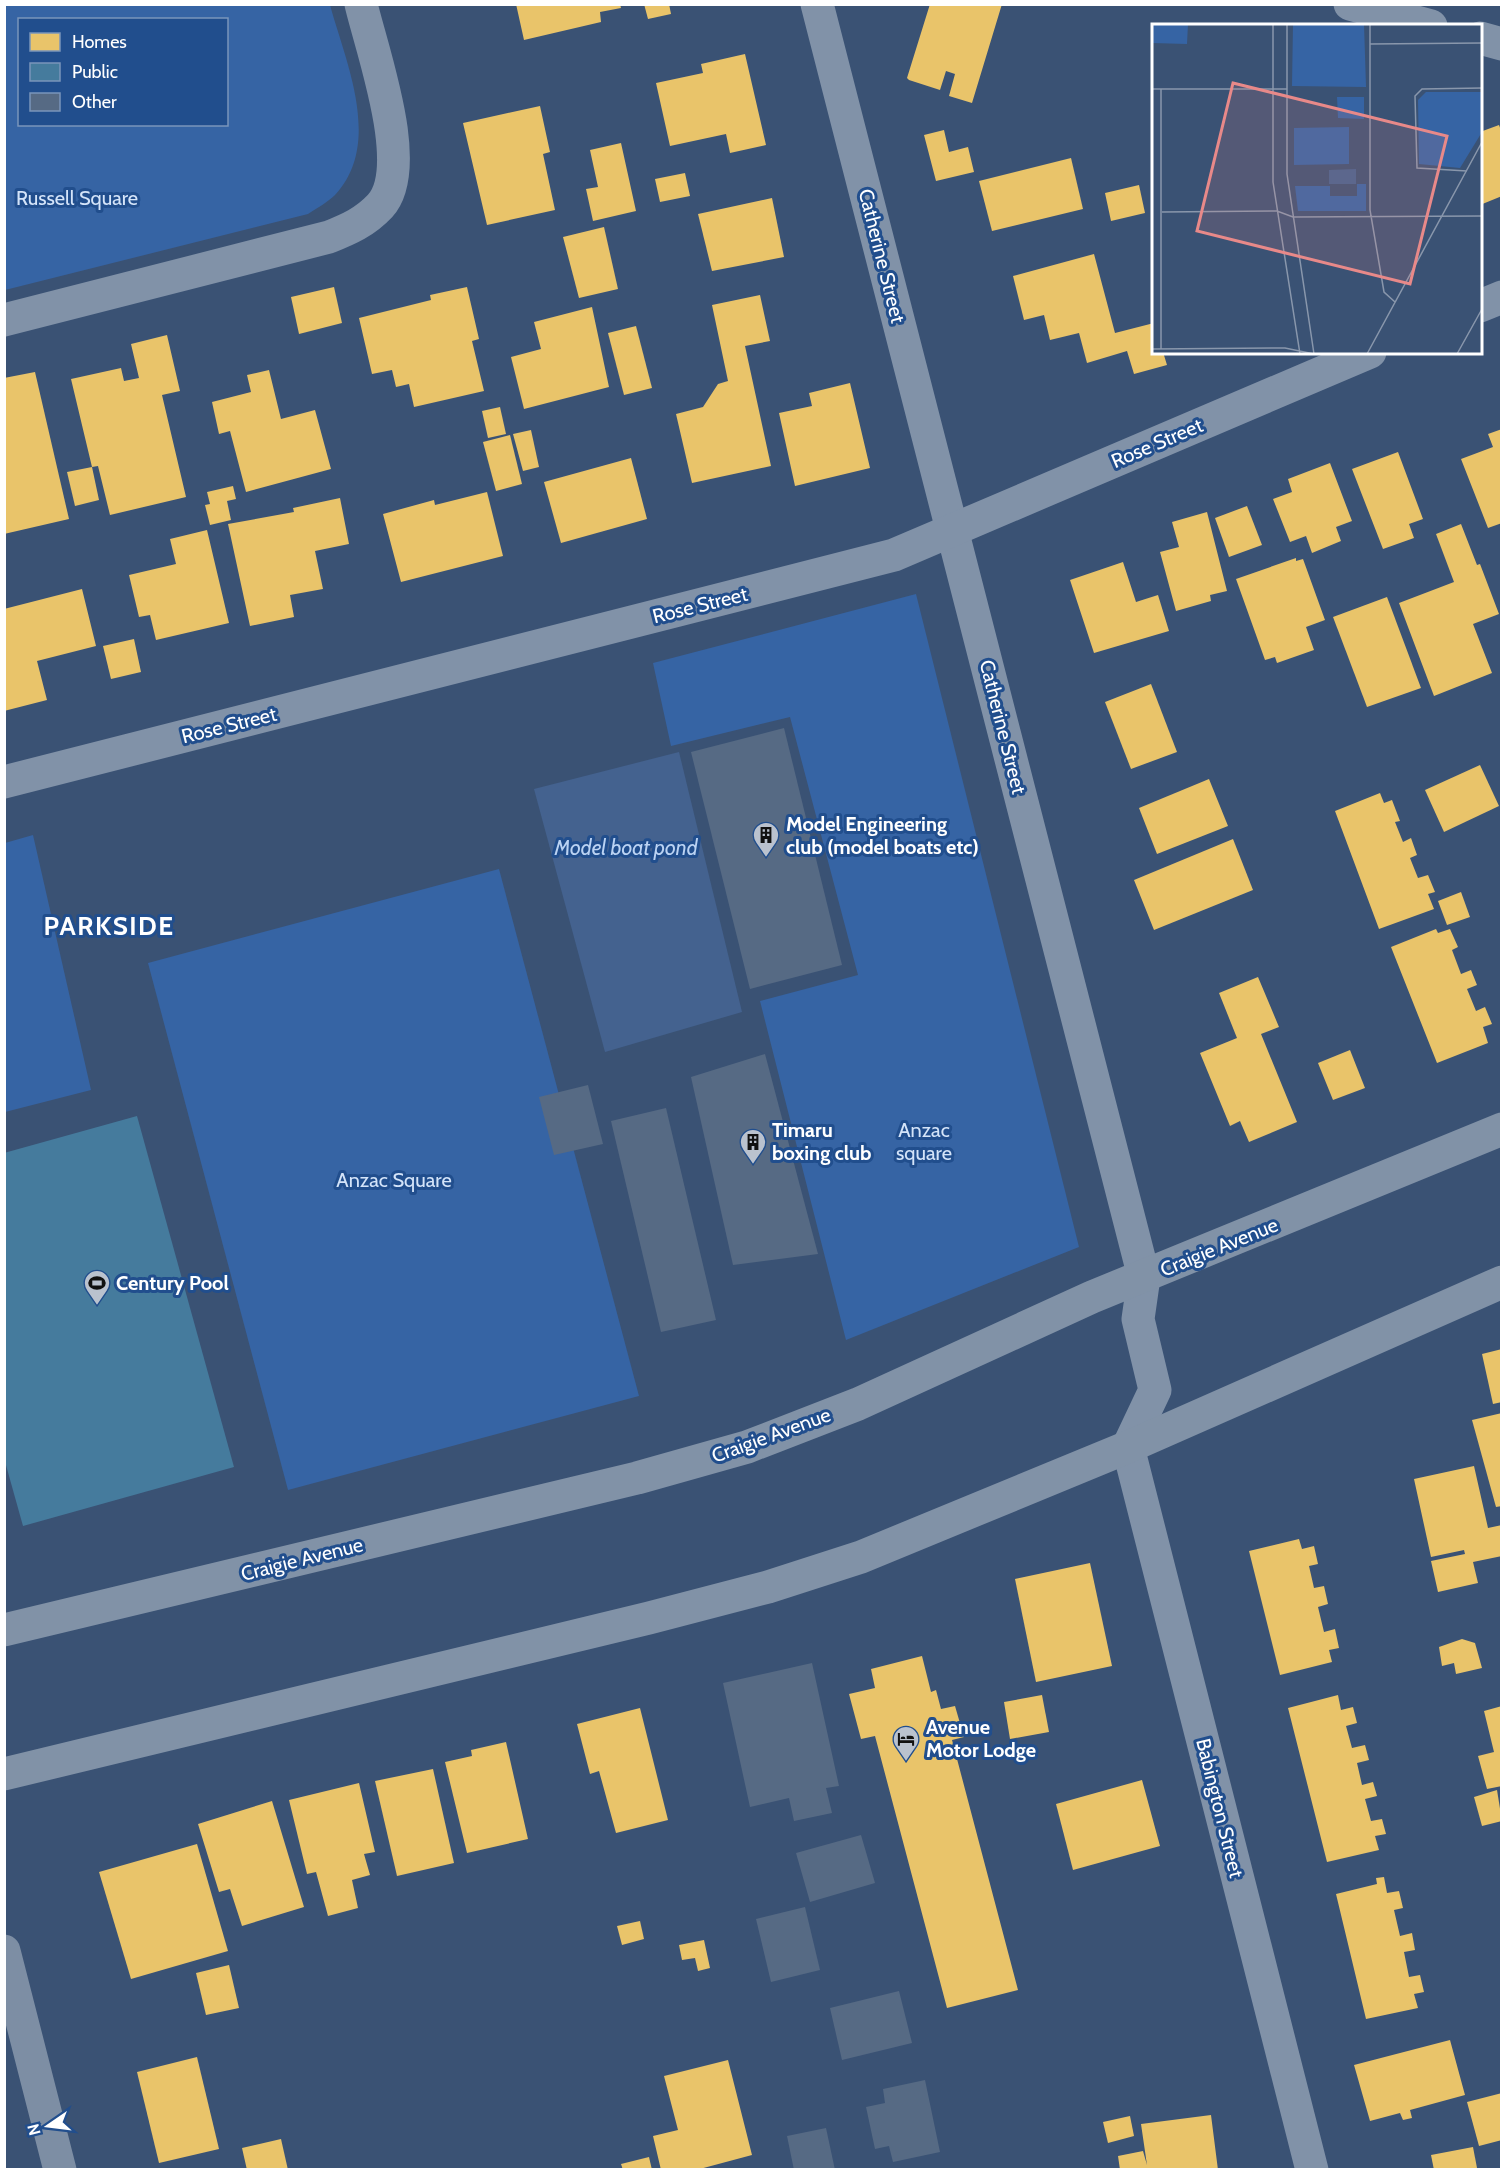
<svg xmlns="http://www.w3.org/2000/svg" width="1506" height="2174" font-family="Cabin,sans-serif">
<style>
.green{fill:#3664a4;fill-rule:evenodd}
.water{fill:#44628f}
.homes{fill:#e9c46a}
.public{fill:#457b9d}
.building{fill:#566a84}
.lines{fill:none;stroke-linecap:round;stroke-linejoin:round}
.street{stroke:#8192a8;stroke-width:33}
.secondary{stroke:#7d8ea4;stroke-width:33}
.highway{stroke:#8192a7;stroke-width:33}
.labels{text-anchor:middle;stroke-width:6;stroke-linejoin:round;paint-order:stroke}
.park-label{font-size:20px;fill:#d4e4f9;stroke:#214e8d}
.street-label{font-size:20px;fill:#fff;stroke:#214e8d}
.poi-label{font-size:20px;font-weight:bold;fill:#fff;stroke:#214e8d;text-anchor:start}
.water-label{font-size:21px;font-style:italic;fill:#bbd3f3;stroke:#214e8d}
.district-label{font-size:26px;font-weight:bold;letter-spacing:1.5px;fill:#fff;stroke:#214e8d}
.inset-road{fill:none;stroke:#8997ac;stroke-width:1.5}
.view{fill:#e88989;fill-opacity:0.15;stroke:#e88989;stroke-width:3}
.inset-edge{fill:none;stroke:#fff;stroke-width:3}
</style>
<rect width="100%" height="100%" fill="#3a5274"/>
<!-- green -->
<g class="green">
<path d="M5,4l325,1c16,58 53,138 5,190 -7,7 -18,13 -27,19l-303,76zM20,20h206v104h-206z"/>
<path d="M916,594l163,653 -233,93 -86,-339 98,-26 -68,-258 -119,29 -18,-83z"/>
<path d="M33,835l58,255 -86,22v-269z"/>
<path d="M499,869l140,527 -351,94 -140,-527z"/>
</g>
<!-- water -->
<path class="water" d="M679,752l63,260 -137,40 -71,-263z"/>
<!-- homes -->
<g class="homes">
<path d="M516,4h104l1,4 -21,4 1,10 -77,18z"/>
<path d="M644,4h25l2,10 -23,5z"/>
<path d="M930,4h72l-30,99 -23,-7 6,-22 -9,-3 -6,19 -31,-10 -2,-2z"/>
<path d="M745,54l21,91 -36,8 -4,-19 -56,12 -14,-63 47,-10 -2,-9z"/>
<path d="M540,106l10,46 -7,2 12,56 -68,15 -24,-102z"/>
<path d="M1499,125l3,8v63l-22,9v-73z"/>
<path d="M944,130l5,22 19,-5 6,25 -38,9 -12,-46z"/>
<path d="M621,143l15,68 -43,10 -7,-32 12,-2 -8,-37z"/>
<path d="M1071,158l12,51 -91,22 -13,-50z"/>
<path d="M685,173l5,23 -30,6 -5,-23z"/>
<path d="M1139,185l6,28 -34,8 -6,-28z"/>
<path d="M772,198l12,59 -72,14 -14,-57z"/>
<path d="M604,227l14,62 -39,9 -16,-61z"/>
<path d="M1094,254l21,79 39,-10v29h9l4,13 -33,9 -7,-23 -40,12 -8,-30 -29,7 -6,-25 -20,5 -11,-44z"/>
<path d="M334,287l8,36 -43,11 -8,-37z"/>
<path d="M467,287l12,52 -7,2 12,50 -70,16 -5,-23 -13,3 -4,-17 -20,4 -13,-56 72,-18 -1,-5z"/>
<path d="M760,295l10,46 -25,5 26,120 -79,17 -16,-69 27,-7 15,-23 10,-3 -16,-76z"/>
<path d="M592,307l17,80 -85,22 -13,-52 30,-8 -7,-27z"/>
<path d="M636,326l16,62 -28,7 -16,-62z"/>
<path d="M167,335l13,56 -18,4 24,102 -76,18 -12,-49 -6,1 -21,-88 50,-11 3,13 15,-3 -8,-34z"/>
<path d="M269,370l12,49 34,-9 16,59 -85,23 -16,-61 -11,3 -7,-32 39,-10 -4,-17z"/>
<path d="M35,372l34,147 -65,15v-156z"/>
<path d="M850,383l20,85 -75,18 -16,-73 33,-7 -3,-13z"/>
<path d="M500,407l6,27 -18,4 -6,-27z"/>
<path d="M1502,429v94l-14,5 -27,-69 32,-12 -5,-13z"/>
<path d="M531,430l8,37 -16,4 -10,-37z"/>
<path d="M510,435l12,49 -26,7 -13,-49z"/>
<path d="M1398,452l25,67 -14,5 5,14 -31,11 -31,-80z"/>
<path d="M631,458l16,61 -86,24 -17,-61z"/>
<path d="M1330,463l22,58 -16,6 5,14 -29,12 -6,-17 -16,6 -17,-43 19,-7 -4,-13z"/>
<path d="M92,467l7,33 -24,6 -8,-34z"/>
<path d="M233,486l3,13 -9,2 4,19 -21,5 -5,-20 5,-1 -3,-12z"/>
<path d="M487,492l16,64 -102,26 -18,-68 51,-14 1,5z"/>
<path d="M340,498l9,46 -34,7 8,38 -33,6 4,22 -44,9 -22,-102 66,-12 -1,-4z"/>
<path d="M1247,506l15,39 -33,12 -14,-39z"/>
<path d="M1207,512l20,79 -17,4 1,6 -35,10 -16,-59 19,-5 -7,-25z"/>
<path d="M1461,524l16,41 3,-1 19,50 -26,10 19,49 -58,23 -35,-93 55,-21 -18,-48z"/>
<path d="M207,530l22,93 -73,17 -6,-25 -11,2 -10,-42 47,-11 -6,-25z"/>
<path d="M1296,558v3l7,-2 22,61 -19,7 8,23 -37,13 -2,-6 -10,3 -29,-81z"/>
<path d="M1123,562l13,40 22,-7 11,36 -75,22 -24,-73z"/>
<path d="M82,589l14,57 -59,15 10,39 -43,11v-102z"/>
<path d="M1387,597l34,91 -54,19 -34,-90z"/>
<path d="M134,639l7,33 -30,7 -8,-33z"/>
<path d="M1151,684l26,68 -46,17 -26,-67z"/>
<path d="M1480,765l19,41 -55,26 -19,-42z"/>
<path d="M1209,779l19,47 -71,28 -18,-46z"/>
<path d="M1380,793l4,10 8,-3 8,21 -5,1 8,20 8,-4 6,17 -7,3 8,20 10,-3 7,17 -7,2 6,15 -55,20 -44,-118z"/>
<path d="M1233,839l20,51 -99,40 -20,-50z"/>
<path d="M1461,892l9,25 -23,8 -9,-24z"/>
<path d="M1436,929l2,4 12,-4 8,18 -6,3 9,24 10,-4 6,15 -10,4 9,22 9,-4 7,17 -9,3 5,16 -51,20 -46,-116z"/>
<path d="M1258,977l21,50 -18,7 36,88 -48,20 -9,-21 -10,5 -30,-73 37,-15 -18,-45z"/>
<path d="M1350,1050l15,38 -32,12 -15,-37z"/>
<path d="M1502,1349v53l-9,2 -11,-50z"/>
<path d="M1502,1413v93l-6,1 -24,-87z"/>
<path d="M1474,1466l14,62 14,-3v31l-29,6 5,21 -40,9 -7,-31 34,-7 -1,-4 -33,7 -17,-78z"/>
<path d="M1299,1539l3,10 12,-3 4,18 -9,2 5,22 10,-2 4,18 -10,3 6,25 11,-3 4,19 -10,2 3,12 -52,13 -31,-124z"/>
<path d="M1090,1563l22,103 -76,16 -21,-103z"/>
<path d="M1462,1639l13,4 7,25 -26,6 -2,-11 -12,3 -3,-19z"/>
<path d="M922,1656l9,36 5,-2 5,19 14,-3 9,31 -12,3 66,250 -71,18 -72,-272 -14,3 -12,-45 26,-6 -4,-19z"/>
<path d="M1042,1695l7,37 -39,7 -6,-37z"/>
<path d="M1338,1695l3,15 12,-3 4,16 -11,3 6,22 13,-3 4,15 -12,3 5,22 11,-3 4,14 -12,3 6,22 11,-2 4,15 -11,2 4,14 -52,12 -39,-154z"/>
<path d="M1502,1706v80l-15,3 -9,-33 16,-4 -10,-41z"/>
<path d="M640,1708l28,112 -52,13 -17,-62 -9,3 -13,-50z"/>
<path d="M506,1742l22,97 -61,14 -22,-91 27,-6 -1,-6z"/>
<path d="M433,1769l21,94 -57,13 -22,-95z"/>
<path d="M1142,1780l18,66 -87,24 -17,-66z"/>
<path d="M359,1783l16,69 -11,2 6,21 -18,5 6,28 -30,8 -12,-44 -9,2 -18,-74z"/>
<path d="M1497,1790l5,31 -20,5 -8,-29z"/>
<path d="M272,1801l32,106 -62,19 -12,-37 -11,3 -21,-68z"/>
<path d="M197,1844l31,107 -97,28 -32,-107z"/>
<path d="M1384,1877l3,16 12,-2 4,17 -9,2 6,26 12,-3 3,17 -11,2 5,25 11,-2 4,17 -10,2 4,14 -52,11 -30,-125 41,-10 -1,-6z"/>
<path d="M640,1921l4,18 -22,6 -5,-19z"/>
<path d="M704,1940l6,28 -12,3 -3,-13 -13,2 -3,-15z"/>
<path d="M229,1965l10,43 -33,7 -10,-42z"/>
<path d="M1450,2040l15,55 -55,15 2,8 -9,2 -3,-7 -30,8 -16,-56z"/>
<path d="M197,2057l22,92 -60,14 -22,-91z"/>
<path d="M728,2060l24,95 -56,15h-35l-8,-34 25,-6 -14,-54z"/>
<path d="M1502,2093v47l-23,6 -12,-44z"/>
<path d="M1211,2115l7,55h-98l-2,-14 25,-5 4,14 -6,-41z"/>
<path d="M1130,2116l4,20 -26,7 -5,-21z"/>
<path d="M281,2139l7,31h-41l-5,-22z"/>
<path d="M1473,2147l4,21 -43,2 -3,-15z"/>
<path d="M649,2157l3,13h-29l-2,-6z"/>
</g>
<!-- public -->
<path class="public" d="M137,1116l97,351 -211,59 -19,-68v-305z"/>
<!-- building -->
<g class="building">
<path d="M784,728l58,237 -92,24 -59,-237z"/>
<path d="M765,1054l53,200 -85,11 -42,-188z"/>
<path d="M588,1085l15,59 -49,11 -15,-58z"/>
<path d="M666,1108l50,212 -55,12 -50,-211z"/>
<path d="M812,1663l27,123 -13,2 6,25 -38,8 -5,-23 -39,9 -27,-124z"/>
<path d="M861,1835l14,48 -65,19 -14,-49z"/>
<path d="M805,1907l15,63 -49,12 -15,-63z"/>
<path d="M899,1991l13,52 -70,17 -12,-52z"/>
<path d="M925,2080l15,72 -47,10 -4,-16 -14,3 -9,-42 19,-4 -2,-14z"/>
<path d="M826,2128l9,42h-41l-7,-34z"/>
</g>
<g class="lines">
<!-- street -->
<g class="street">
<path d="M817,4l327,1273 -6,42 17,71 -27,57 184,723"/>
<path d="M1350,4l81,22"/>
<path d="M1480,38l22,6"/>
<path d="M1480,306l22,-9"/>
<path d="M4,320l325,-83c20,-8 36,-15 51,-31 35,-38 -8,-155 -19,-202"/>
<path d="M4,782l890,-227 476,-203"/>
</g>
<!-- secondary -->
<path class="secondary" d="M4,1951l56,219"/>
<!-- highway -->
<g class="highway">
<path d="M4,1630l633,-152 110,-31 111,-43 234,-107 410,-168"/>
<path d="M4,1774l645,-156 119,-31 93,-30 267,-110 374,-165"/>
</g>
</g>
<!-- icons -->
<defs>
<g id="building-pin" transform="scale(1.35)"><path d="M0 17L-7.5 6A9.5 9.5 0 1 1 7.5 6Z" fill="#bac2ce" stroke="#214e8d"/><path d="M-4-6H4V6H1V3H-1V6H-4ZM-2.5-4.3h1.7v1.8h-1.7ZM.8-4.3h1.7v1.8H.8ZM-2.5-1h1.7V.8h-1.7ZM.8-1h1.7V.8H.8Z" fill="#111"/></g>
<g id="stadium-pin" transform="scale(1.35)"><path d="M0 17L-7.5 6A9.5 9.5 0 1 1 7.5 6Z" fill="#bac2ce" stroke="#214e8d"/><path d="M0-5a6.5 5 0 1 0 0 10a6.5 5 0 1 0 0-10ZM-3.5-1.8h7v3.6h-7Z" fill="#111"/></g>
<g id="hotel-pin" transform="scale(1.35)"><path d="M0 17L-7.5 6A9.5 9.5 0 1 1 7.5 6Z" fill="#bac2ce" stroke="#214e8d"/><path d="M-6-4.5h1.5V1H6V5H4.5V3h-9V5H-6ZM-4 0a1.8 1.8 0 1 1 3.6 0ZM.5 0V-2.5h3Q6-2.5 6 0Z" fill="#111"/></g>
</defs>
<g fill-rule="evenodd">
<use href="#building-pin" x="766" y="835"/>
<use href="#building-pin" x="753" y="1142"/>
<use href="#stadium-pin" x="97" y="1283"/>
<use href="#hotel-pin" x="906" y="1739"/>
</g>
<g class="labels">
<!-- park labels -->
<g class="park-label">
<text x="77" y="205">Russell Square</text>
<text x="924" y="1137">Anzac<tspan x="924" dy="23">square</tspan></text>
<text x="394" y="1187">Anzac Square</text>
</g>
<!-- street labels -->
<g class="street-label">
<text transform="translate(882 256) rotate(76)" y="7">Catherine Street</text>
<text transform="translate(1157 443) rotate(-23)" y="7">Rose Street</text>
<text transform="translate(700 605) rotate(-14)" y="7">Rose Street</text>
<text transform="translate(229 725) rotate(-14)" y="7">Rose Street</text>
<text transform="translate(1003 727) rotate(76)" y="7">Catherine Street</text>
<text transform="translate(1219 1247) rotate(-22)" y="7">Craigie Avenue</text>
<text transform="translate(771 1435) rotate(-20)" y="7">Craigie Avenue</text>
<text transform="translate(302 1559) rotate(-14)" y="7">Craigie Avenue</text>
<text transform="translate(1220 1808) rotate(76)" y="7">Babington Street</text>
</g>
<!-- poi labels -->
<g class="poi-label">
<text x="786" y="831">Model Engineering<tspan x="786" dy="23">club (model boats etc)</tspan></text>
<text x="772" y="1137">Timaru<tspan x="772" dy="23">boxing club</tspan></text>
<text x="116" y="1290">Century Pool</text>
<text x="926" y="1734">Avenue<tspan x="926" dy="23">Motor Lodge</tspan></text>
</g>
<!-- water labels -->
<g class="water-label">
<text x="626" y="855">Model boat pond</text>
</g>
<!-- district labels -->
<g class="district-label">
<text x="109" y="935">PARKSIDE</text>
</g>
</g>
<!-- overview -->
<g transform="translate(1152 24)">
<rect width="330" height="330" fill="#3a5274"/>
<path d="M0,0h36l-1,20 -35,-1zM141,0h71l2,63 -74,-1zM274,68h56v40l-22,36 -41,-4 -1,-64zM185,73h27v22l-26,-1zM197,103v37l-55,1v-37zM205,160h9v27h-68l-3,-25h35v10h27z" fill="#3664a4"/>
<path d="M204,145v15h-27v-14z" fill="#44628f"/>
<path class="inset-road" d="M121,0v158l27,172M135,0v150l27,180M218,0v186l14,82 11,10M218,20l112,-1M0,65h135M315,147l-50,-3 -2,-72 7,-7 60,-1M10,188l115,-1 16,6 189,-1M0,325l133,-1 29,6M9,325v-260M215,330l115,-212M305,330l25,-45"/>
<path class="view" d="M81,59l214,53 -37,148 -213,-53z"/>
<rect width="330" height="330" class="inset-edge"/>
</g>
<!-- border -->
<rect width="1506" height="2174" fill="none" stroke="#ffffff" stroke-width="12"/>
<!-- legend -->
<rect x="18" y="18" width="210" height="108" fill="#214e8d" stroke="#7a95bb" stroke-width="1.5"/>
<rect x="30" y="33" width="30" height="18" fill="#e9c46a" stroke="#7a95bb" stroke-width="1.5"/>
<text x="72" y="48" font-size="18" fill="#ffffff">Homes</text>
<rect x="30" y="63" width="30" height="18" fill="#457b9d" stroke="#7a95bb" stroke-width="1.5"/>
<text x="72" y="78" font-size="18" fill="#ffffff">Public</text>
<rect x="30" y="93" width="30" height="18" fill="#566a84" stroke="#7a95bb" stroke-width="1.5"/>
<text x="72" y="108" font-size="18" fill="#ffffff">Other</text>
<!-- north arrow -->
<g transform="translate(48 2126) rotate(256)" stroke="#214e8d" stroke-width="4.5" paint-order="stroke">
<path d="M0-4.5L10 22L0 15L-10 22Z" fill="#ffffff"/>
<text y="-9" font-size="16" font-weight="bold" text-anchor="middle" fill="#ffffff">N</text>
</g>
</svg>
